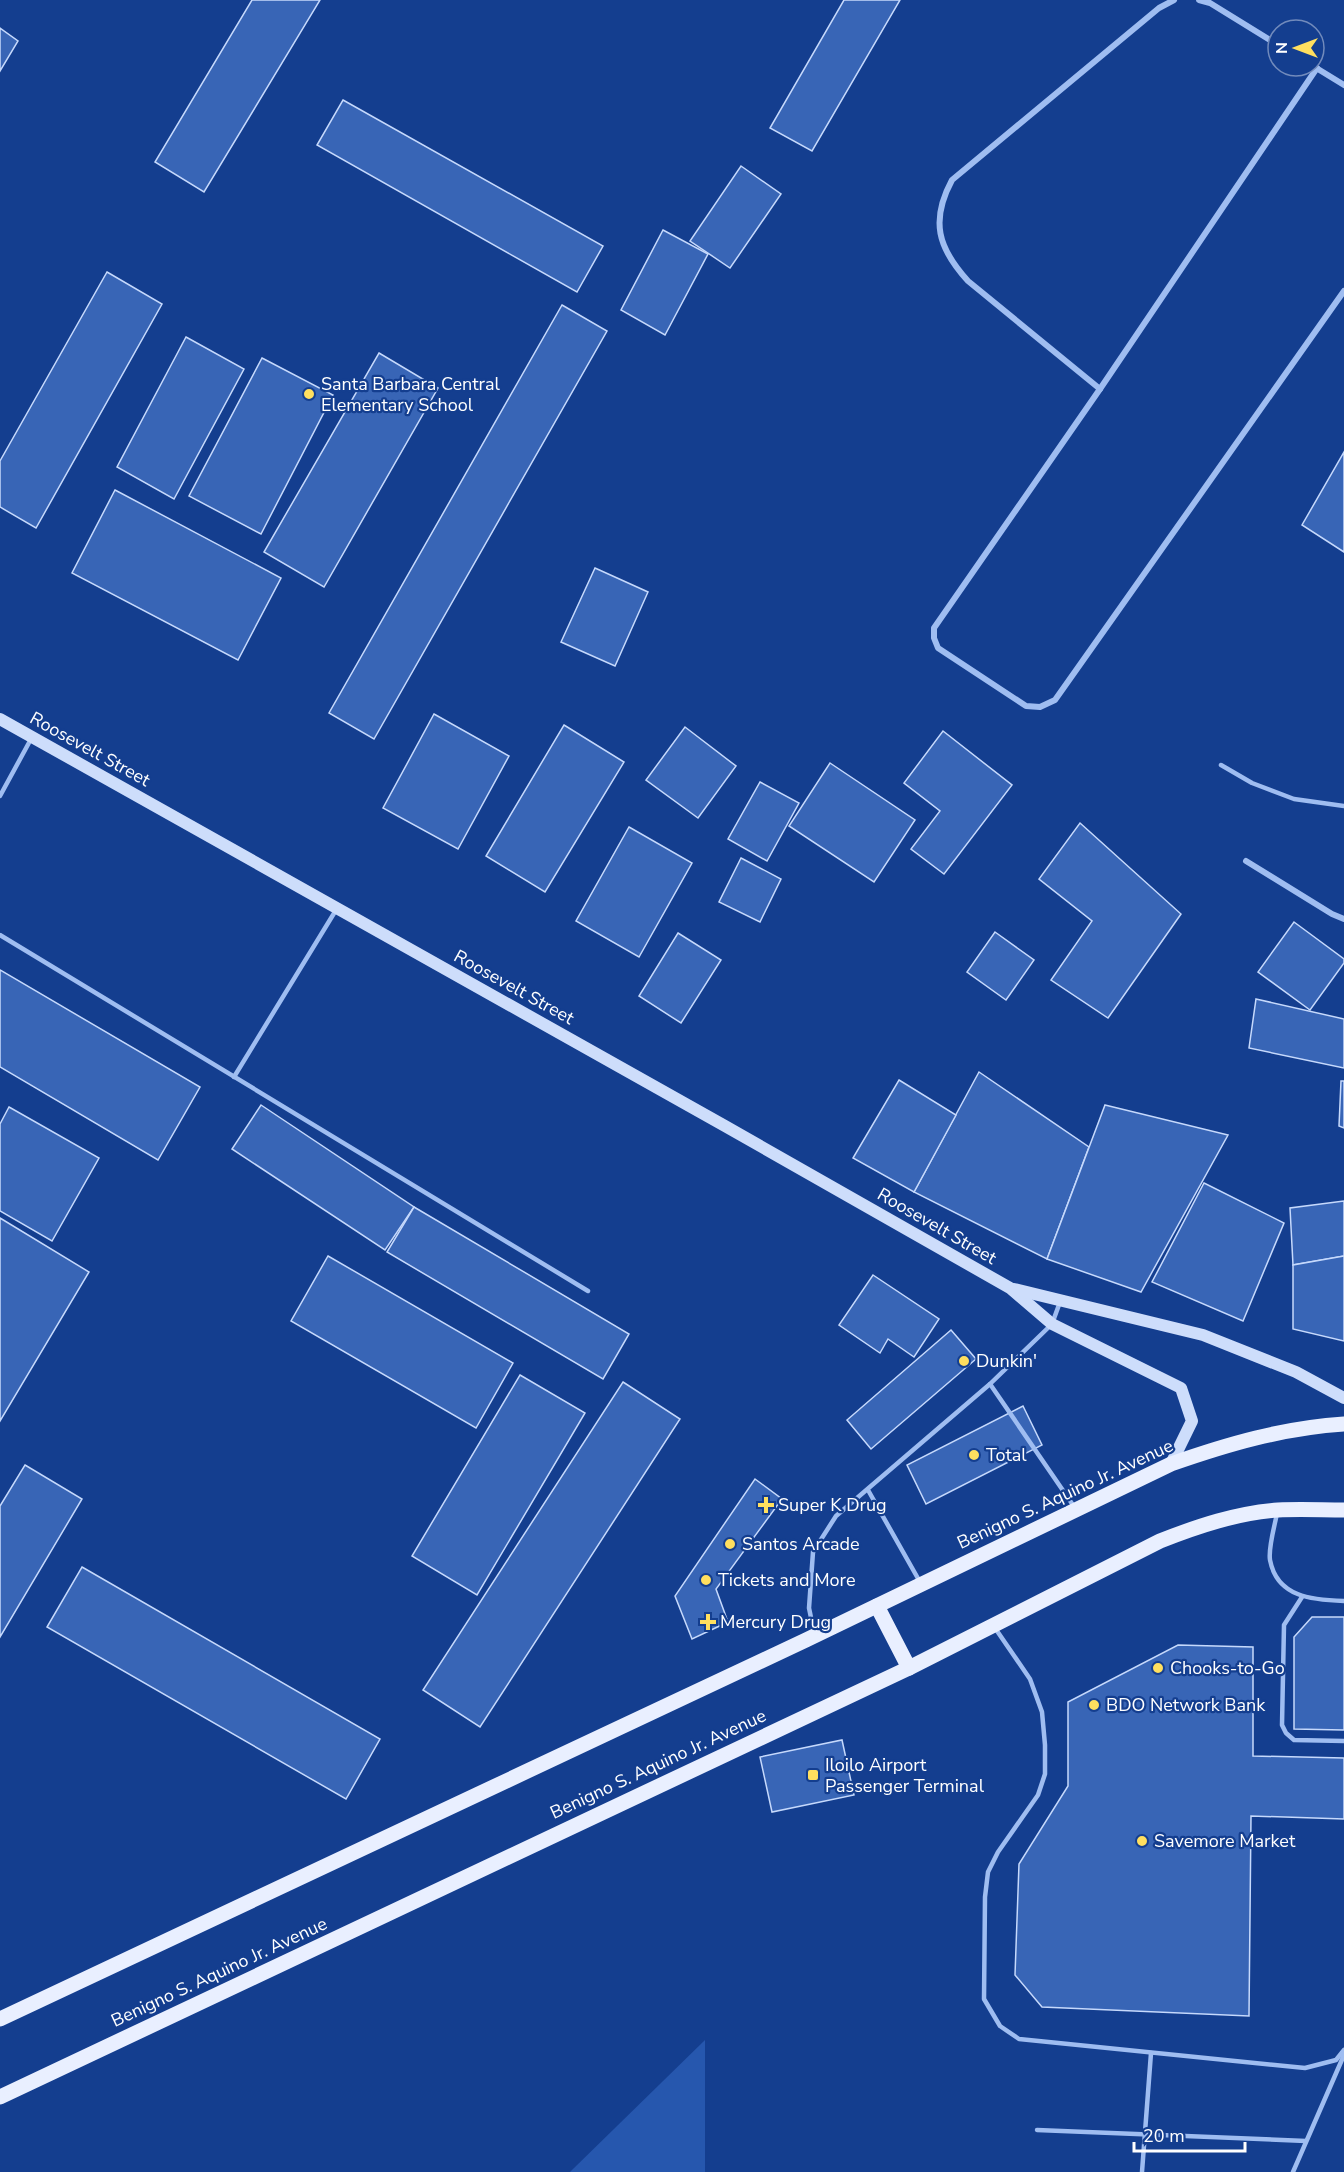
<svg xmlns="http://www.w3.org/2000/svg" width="1344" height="2172" font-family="'Nunito Sans',sans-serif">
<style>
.green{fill:#2657ae}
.building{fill:#3865b6;stroke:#c6d9fc;stroke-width:1.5}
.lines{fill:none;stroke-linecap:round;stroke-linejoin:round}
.service{stroke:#9fbdf1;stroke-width:4.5}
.minor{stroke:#9fbdf1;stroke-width:6}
.secondary{stroke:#cdddfb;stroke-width:12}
.primary{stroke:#e9efff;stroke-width:15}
.poi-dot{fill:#ffdf5f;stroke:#143e8f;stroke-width:2}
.labels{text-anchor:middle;stroke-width:4.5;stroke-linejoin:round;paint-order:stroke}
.poi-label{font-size:18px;fill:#fff;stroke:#143e8f;text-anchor:start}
.street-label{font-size:18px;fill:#fff;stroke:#143e8f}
</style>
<rect width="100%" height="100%" fill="#143e8f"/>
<!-- green -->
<path class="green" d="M705,2040v132h-135l2,-2z"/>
<!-- building -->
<g class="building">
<path d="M252,0h68l-116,192 -49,-30z"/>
<path d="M844,0h56l-88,151 -42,-23z"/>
<path d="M0,28l18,13 -18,30z"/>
<path d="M343,100l260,146 -26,46 -260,-147z"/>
<path d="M741,166l40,28 -51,74 -40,-27z"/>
<path d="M663,230l45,24 -43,81 -44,-25z"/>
<path d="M107,272l55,32 -126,224 -36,-21v-46z"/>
<path d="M562,305l45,26 -233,408 -45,-26z"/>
<path d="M186,337l58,32 -70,130 -57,-32z"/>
<path d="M379,353l59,35 -114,199 -60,-35z"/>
<path d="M262,358l71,37 -72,139 -72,-38z"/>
<path d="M1344,452v100l-42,-27z"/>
<path d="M115,490l166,88 -43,82 -166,-87z"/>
<path d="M595,568l53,24 -33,74 -54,-24z"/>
<path d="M434,714l75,42 -51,93 -75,-41z"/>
<path d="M564,725l60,37 -79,130 -59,-36z"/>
<path d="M685,727l51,39 -38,52 -52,-38z"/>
<path d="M943,731l69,54 -68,89 -33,-25 29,-38 -36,-28z"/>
<path d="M830,763l85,57 -41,62 -85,-56z"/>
<path d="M760,782l39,21 -32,58 -39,-22z"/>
<path d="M1080,823l101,91 -73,104 -57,-38 41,-59 -53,-42z"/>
<path d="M629,827l63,36 -53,94 -63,-36z"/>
<path d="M741,858l40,21 -21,43 -41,-20z"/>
<path d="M1294,922l50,37v4l-34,47 -52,-38z"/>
<path d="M995,932l39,28 -28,40 -39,-28z"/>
<path d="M678,933l43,27 -40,63 -42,-27z"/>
<path d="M0,970l200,117 -42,73 -158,-93z"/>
<path d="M1256,999l88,20v49l-95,-20z"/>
<path d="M979,1072l110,75 -42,112 -133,-67z"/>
<path d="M899,1080l57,35 -42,77 -61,-34z"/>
<path d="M1341,1081h3v47l-5,-2z"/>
<path d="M261,1105l153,102 -29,43 -153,-101z"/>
<path d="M1105,1105l123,30 -87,157 -94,-33z"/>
<path d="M9,1107l90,51 -47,83 -52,-30v-87z"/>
<path d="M1204,1183l80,40 -41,98 -91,-39z"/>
<path d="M1344,1201v55l-51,9 -3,-57z"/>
<path d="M414,1207l215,127 -26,45 -216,-127z"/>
<path d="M0,1218l89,54 -89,149z"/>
<path d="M328,1256l185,107 -37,65 -185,-107z"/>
<path d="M1344,1256v85l-51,-12v-64z"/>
<path d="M873,1275l66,44 -25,38 -26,-18 -8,14 -41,-28z"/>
<path d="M951,1330l25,29 -105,90 -24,-29z"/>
<path d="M520,1375l65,38 -108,182 -65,-39z"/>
<path d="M623,1382l57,37 -200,308 -57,-37z"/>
<path d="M1023,1406l19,39 -116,59 -19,-39z"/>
<path d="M25,1465l57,34 -82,138v-131z"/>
<path d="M755,1479l27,20 -66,90 12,33 -36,17 -17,-43z"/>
<path d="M82,1567l298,172 -34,60 -299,-172z"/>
<path d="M1312,1617h32v113l-50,-1v-92z"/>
<path d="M1178,1645l75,2v109l91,2v61l-93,-3 -2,200 -207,-9 -27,-32 4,-111 49,-78v-84z"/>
<path d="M842,1740l12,55 -82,17 -12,-55z"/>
</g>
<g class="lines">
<!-- service -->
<g class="service">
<path d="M1221,765l31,18 42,16 50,7"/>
<path d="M0,796l31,-57"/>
<path d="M0,935l588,356"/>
<path d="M234,1077l102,-167"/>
<path d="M990,1384l85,124"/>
<path d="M868,1490l52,92"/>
<path d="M1277,1513c-2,12 -9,35 -7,47 7,37 42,40 74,41"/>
<path d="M1302,1597l-18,28 -2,100 4,8 8,7 50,1"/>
<path d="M995,1628l35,51 12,33 3,33v29l-7,21 -40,57 -10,20 -3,25 -1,102 16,27 19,13 286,29 31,-8 8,-10"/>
<path d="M814,1632l-5,-24 4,-56 23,-36 154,-132 62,-60 8,-22"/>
<path d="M1037,2130l269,11"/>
<path d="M1142,2172l9,-119"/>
<path d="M1293,2172l51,-117"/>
</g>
<!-- minor -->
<g class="minor">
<path d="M1199,0l11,3 68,42"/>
<path d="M1313,66l31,19"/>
<path d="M1317,68l-217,321 -166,239v10l4,10 88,58 14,1 15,-7 289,-409"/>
<path d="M1100,389l-132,-108c-30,-33 -38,-60 -16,-101l207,-172 15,-8"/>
<path d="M1246,861l86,53 12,5"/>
</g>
<!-- secondary -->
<g class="secondary">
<path d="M0,719l725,407 285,162 42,36 129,64 11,33 -21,43"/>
<path d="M1014,1289l189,46 93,37 48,26"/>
</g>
<!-- primary -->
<g class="primary">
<path d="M877,1606l32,62"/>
<path d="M0,2019l806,-379 365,-176c57,-20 112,-36 173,-40"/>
<path d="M0,2097l909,-429 251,-127c38,-15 77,-28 118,-31 22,-1 44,0 66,0"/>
</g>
</g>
<!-- markers -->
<g class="poi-dot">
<circle cx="309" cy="394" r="6"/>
<circle cx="964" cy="1361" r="6"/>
<circle cx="974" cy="1455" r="6"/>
<path d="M763 1496h6v6h6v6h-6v6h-6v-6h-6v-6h6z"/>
<circle cx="730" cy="1544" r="6"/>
<circle cx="706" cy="1580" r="6"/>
<path d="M705 1613h6v6h6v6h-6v6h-6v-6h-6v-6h6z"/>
<circle cx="1158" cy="1668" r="6"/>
<circle cx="1094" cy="1705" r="6"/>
<rect x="807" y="1769" width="12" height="12" rx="3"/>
<circle cx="1142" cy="1841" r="6"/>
</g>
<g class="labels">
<!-- poi labels -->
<g class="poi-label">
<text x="321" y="390">Santa Barbara Central<tspan x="321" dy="21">Elementary School</tspan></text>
<text x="976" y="1367">Dunkin'</text>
<text x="986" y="1461">Total</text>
<text x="778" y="1511">Super K Drug</text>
<text x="742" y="1550">Santos Arcade</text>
<text x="718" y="1586">Tickets and More</text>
<text x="720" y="1628">Mercury Drug</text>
<text x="1170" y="1674">Chooks-to-Go</text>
<text x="1106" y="1711">BDO Network Bank</text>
<text x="825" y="1771">Iloilo Airport<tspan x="825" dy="21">Passenger Terminal</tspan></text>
<text x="1154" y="1847">Savemore Market</text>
</g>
<!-- street labels -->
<g class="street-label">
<text transform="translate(90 749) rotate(29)" y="6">Roosevelt Street</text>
<text transform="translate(514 987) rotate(29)" y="6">Roosevelt Street</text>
<text transform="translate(937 1226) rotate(30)" y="6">Roosevelt Street</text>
<text transform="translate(1065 1494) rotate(-25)" y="6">Benigno S. Aquino Jr. Avenue</text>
<text transform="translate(658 1764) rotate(-25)" y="6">Benigno S. Aquino Jr. Avenue</text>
<text transform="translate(219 1972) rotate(-25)" y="6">Benigno S. Aquino Jr. Avenue</text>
</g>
</g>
<!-- north arrow -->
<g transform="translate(1296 48) rotate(270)"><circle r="28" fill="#143e8f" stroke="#728bbc" stroke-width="1.5"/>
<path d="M0-4.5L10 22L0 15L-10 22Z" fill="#ffdf5f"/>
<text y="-9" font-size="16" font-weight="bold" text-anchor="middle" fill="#ffffff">N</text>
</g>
<!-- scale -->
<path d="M1134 2142v9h111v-9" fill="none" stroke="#ffffff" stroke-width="3"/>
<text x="1143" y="2142" font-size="18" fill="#ffffff" stroke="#143e8f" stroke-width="4.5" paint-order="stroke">20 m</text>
</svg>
